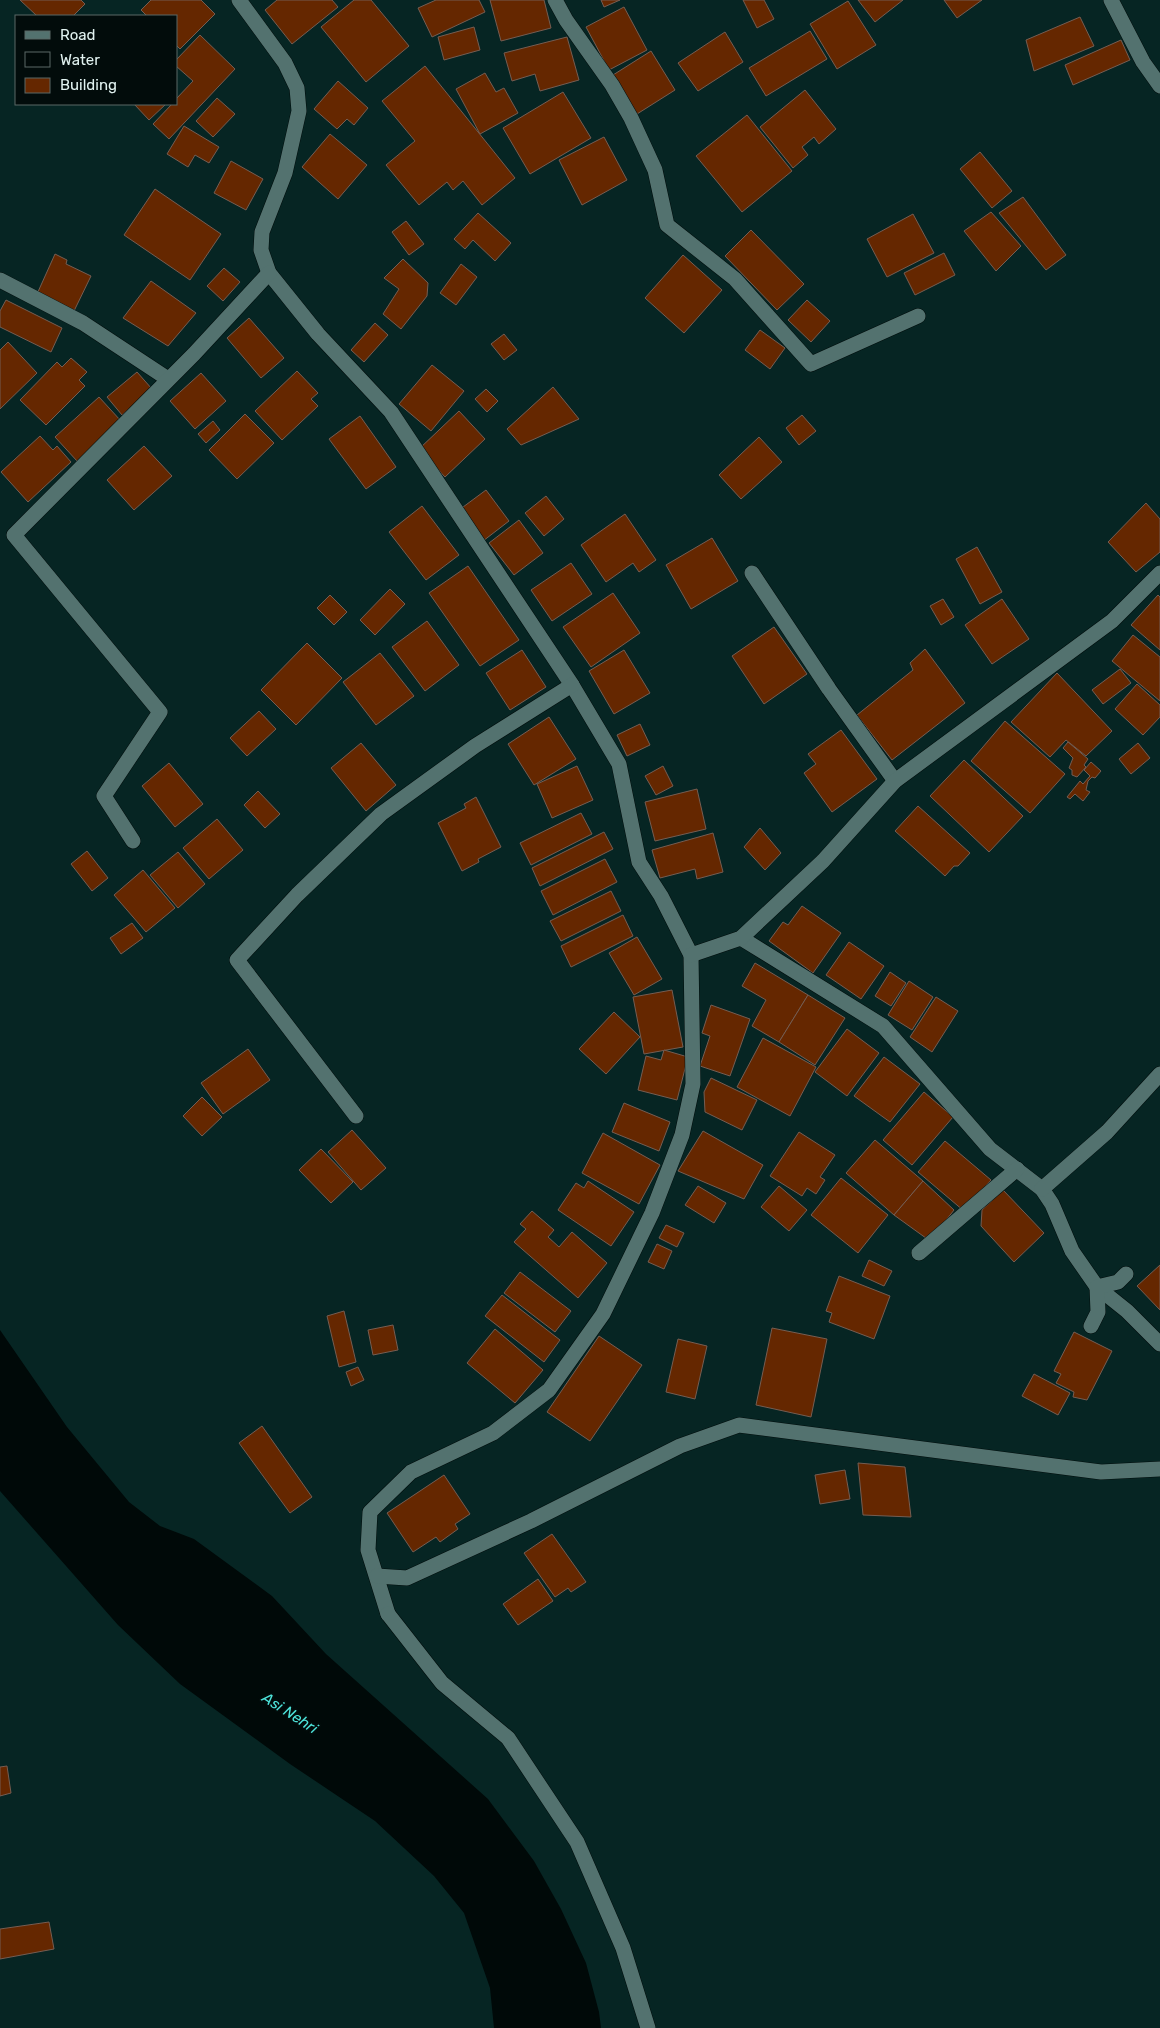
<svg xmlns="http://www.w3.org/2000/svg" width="1160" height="2028" font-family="Rubik,sans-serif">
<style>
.water{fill:#000908}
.building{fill:#652700;stroke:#755d52}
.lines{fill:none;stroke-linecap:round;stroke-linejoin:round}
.street-casing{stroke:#000d0c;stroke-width:16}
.secondary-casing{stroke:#000d0c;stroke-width:16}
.street{stroke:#53726f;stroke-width:15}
.secondary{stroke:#53726f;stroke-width:15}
.labels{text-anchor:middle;stroke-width:4;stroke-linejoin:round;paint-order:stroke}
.water-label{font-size:15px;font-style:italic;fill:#4de3da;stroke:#020c0b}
</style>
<rect width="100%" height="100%" fill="#062523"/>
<!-- water -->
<path class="water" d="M0,1330l67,97 62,75 31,24 34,13 78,57 54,58 162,145 46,62 27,48 25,54 13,49 2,16h-107l-4,-40 -26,-75 -30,-37 -59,-55 -85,-57 -110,-80 -62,-59 -118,-134z"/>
<!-- building -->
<g class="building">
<path d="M20,0h61l4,4 -12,12h-36z"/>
<path d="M151,0h50l14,14 -35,35 -4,-4v-29h-29l-6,-6z"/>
<path d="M277,0h55l6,7 -46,37 -27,-34z"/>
<path d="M354,0h17l38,46 -43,36 -45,-55z"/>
<path d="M436,0h43l6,12 -53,25 -14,-29z"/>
<path d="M490,0h54l7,28 -50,13z"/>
<path d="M601,0h19l-16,7z"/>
<path d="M743,0h21l10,19 -17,9z"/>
<path d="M858,0h45l-28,22z"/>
<path d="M944,0h38l-25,18z"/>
<path d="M848,1l28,44 -39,24 -27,-45z"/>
<path d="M624,7l23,43 -38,20 -23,-43z"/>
<path d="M1080,17l14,29 -60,25 -8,-31z"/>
<path d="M474,27l6,23 -36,10 -6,-23z"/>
<path d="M810,31l17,28 -61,37 -17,-28z"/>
<path d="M725,32l18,30 -45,29 -20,-28z"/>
<path d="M200,35l35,34 -66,70 -16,-15 19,-20h4v-5l17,-18 -17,-15v-6z"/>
<path d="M567,37l12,43 -39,11 -5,-17 -23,7 -8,-28z"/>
<path d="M1121,40l9,20 -57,25 -8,-20z"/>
<path d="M651,51l24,39 -38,24 -24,-39z"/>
<path d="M425,66l90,112 -33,27 -19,-24 -10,9 -6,-8 -28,23 -33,-40 29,-24 -33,-40z"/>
<path d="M485,73l11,19 8,-4 14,25 -38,21 -24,-45z"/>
<path d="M338,81l30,27 -14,17 -7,-6 -10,10 -23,-20z"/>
<path d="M805,90l31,39 -17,15 -5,-7 -12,10 6,8 -15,13 -33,-41z"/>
<path d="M563,92l28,46 -61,36 -27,-46z"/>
<path d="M217,98l18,16 -22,23 -17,-16z"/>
<path d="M134,104h32l-17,16z"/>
<path d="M747,115l45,56 -50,41 -46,-56z"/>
<path d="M184,126l35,21 -10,16 -14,-8 -7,12 -21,-13z"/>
<path d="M330,134l37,31 -29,34 -36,-32z"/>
<path d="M604,137l23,43 -45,25 -23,-45z"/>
<path d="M980,152l32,39 -20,17 -32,-39z"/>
<path d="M231,161l32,18 -17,31 -32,-17z"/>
<path d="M155,189l66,45 -31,46 -66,-45z"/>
<path d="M1023,197l43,58 -20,15 -47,-57z"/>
<path d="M991,212l30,34 -25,25 -32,-40z"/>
<path d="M478,213l33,30 -16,18 -22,-21 -8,9 -11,-10z"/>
<path d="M913,214l21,39 -47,24 -20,-38z"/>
<path d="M406,221l18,23 -15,11 -17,-23z"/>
<path d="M751,230l53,54 -27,26 -52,-54z"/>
<path d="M944,253l11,22 -40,20 -11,-22z"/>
<path d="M55,254l12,6 -1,4 25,12 -17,35 -37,-17z"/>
<path d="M683,255l39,35 -38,43 -39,-35z"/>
<path d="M403,259l25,24 -1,13 -26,33 -18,-15 16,-25 -15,-11z"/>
<path d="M461,264l16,13 -21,28 -16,-12z"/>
<path d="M224,268l16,14 -17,19 -16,-15z"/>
<path d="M151,281l45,32 -28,33 -45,-28z"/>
<path d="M6,300l56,28 -11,24 -51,-25v-16z"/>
<path d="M807,300l23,21 -19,21 -23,-22z"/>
<path d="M249,318l35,40 -23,20 -34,-40z"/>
<path d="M375,323l13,12 -24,27 -13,-12z"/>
<path d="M760,330l25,18 -15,21 -25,-19z"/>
<path d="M504,334l13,16 -13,10 -13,-16z"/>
<path d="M8,342l29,31 -37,36v-59z"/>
<path d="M71,358l16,14 -8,8 6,6 -39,39 -26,-25 37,-38 5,5z"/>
<path d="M432,365l32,26 -33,40 -32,-27z"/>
<path d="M297,371l21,22 -7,6 7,7 -36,34 -27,-29z"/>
<path d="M137,372l15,17 -30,26 -15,-18z"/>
<path d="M201,373l25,28 -31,28 -25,-28z"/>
<path d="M553,387l26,32 -58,26 -14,-16z"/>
<path d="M486,389l12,12 -11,11 -12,-13z"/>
<path d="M99,397l22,24 -44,40 -22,-24z"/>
<path d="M459,411l26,28 -40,38 -26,-28z"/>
<path d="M245,414l29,29 -37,36 -28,-29z"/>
<path d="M802,415l14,16 -17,14 -13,-17z"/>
<path d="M360,416l36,51 -30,22 -37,-50z"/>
<path d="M213,421l7,9 -14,13 -8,-9z"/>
<path d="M40,436l13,14 4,-4 14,16 -43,40 -27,-30z"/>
<path d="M759,437l23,25 -41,37 -22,-24z"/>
<path d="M144,446l28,30 -38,34 -27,-30z"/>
<path d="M486,490l23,31 -26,20 -24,-31z"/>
<path d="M546,496l18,23 -20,17 -19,-23z"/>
<path d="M1146,503l14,16v33l-24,20 -28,-30z"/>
<path d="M422,506l37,49 -33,25 -37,-48z"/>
<path d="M625,514l31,46 -17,12 -6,-9 -27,19 -25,-37z"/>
<path d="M519,520l24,33 -29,22 -25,-32z"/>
<path d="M712,538l26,43 -47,28 -25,-44z"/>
<path d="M977,547l25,45 -22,12 -24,-45z"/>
<path d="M571,563l21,31 -40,27 -21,-31z"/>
<path d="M468,566l51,74 -39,26 -51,-73z"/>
<path d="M390,589l15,15 -30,31 -15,-15z"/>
<path d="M613,593l27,40 -49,34 -28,-40z"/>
<path d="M330,595l17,17 -13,13 -17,-17z"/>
<path d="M1158,595l2,2v53l-29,-25z"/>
<path d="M943,599l11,18 -13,8 -11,-19z"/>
<path d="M1002,599l27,40 -37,25 -27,-39z"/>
<path d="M427,621l32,44 -34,26 -33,-44z"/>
<path d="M774,627l33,47 -43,30 -32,-48z"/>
<path d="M1133,635l27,22v44l-48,-40z"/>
<path d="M307,643l35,35 -46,47 -35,-35z"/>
<path d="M925,649l40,54 -73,57 -35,-45 56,-45 -3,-7z"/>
<path d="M522,650l24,37 -36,23 -24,-37z"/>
<path d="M624,650l26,43 -36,21 -25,-43z"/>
<path d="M380,653l34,43 -38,29 -33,-43z"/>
<path d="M1120,669l11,14 -28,21 -11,-14z"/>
<path d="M1057,673l55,58 -26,25 -20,-16 -16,17 -39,-35z"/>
<path d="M1137,684l23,21v12l-17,18 -28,-26z"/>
<path d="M259,711l17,18 -29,27 -17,-18z"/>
<path d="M549,717l27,42 -42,26 -26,-41z"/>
<path d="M1005,721l60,53 -35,39 -59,-52z"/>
<path d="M640,724l10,21 -23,11 -10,-21z"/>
<path d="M841,730l36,49 -45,33 -28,-39 12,-9 -8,-10z"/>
<path d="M1068,742l20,17 -4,6 2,2 -9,10 -5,-2v-5l-3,-2 4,-10 -10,-10z"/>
<path d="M361,743l35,42 -30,26 -35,-43z"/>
<path d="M1138,743l12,15 -19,16 -12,-15z"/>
<path d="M964,760l59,56 -34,36 -59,-56z"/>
<path d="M1091,762l10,9 -6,7 -3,-1 -4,4 -2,9 4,2 -7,9 -8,-7 -5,5 -3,-2 13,-16 3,3 7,-8 -6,-6z"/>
<path d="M169,763l34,41 -28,23 -33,-41z"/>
<path d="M577,766l16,34 -41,18 -15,-34z"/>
<path d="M663,766l10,20 -17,9 -11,-19z"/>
<path d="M697,789l9,40 -51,12 -10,-39z"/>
<path d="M258,791l22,23 -15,14 -21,-23z"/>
<path d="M476,797l25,50 -23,12 1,3 -17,9 -24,-48 28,-15 -2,-4z"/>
<path d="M918,806l52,47 -12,13h-4l-9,10 -50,-45z"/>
<path d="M581,813l11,21 -61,31 -11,-22z"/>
<path d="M217,819l26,31 -34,29 -26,-31z"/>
<path d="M760,828l21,25 -16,17 -21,-23z"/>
<path d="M604,832l9,17 -73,37 -8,-18z"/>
<path d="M713,833l10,39 -26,7 -2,-10 -35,9 -8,-28z"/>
<path d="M87,851l21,27 -16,13 -21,-27z"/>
<path d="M178,852l27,32 -27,24 -28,-33z"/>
<path d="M605,859l12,23 -64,33 -12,-24z"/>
<path d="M143,870l32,38 -29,24 -32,-37z"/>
<path d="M611,891l10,20 -60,30 -11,-20z"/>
<path d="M802,906l39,27 -28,40 -44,-32 14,-19 5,3z"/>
<path d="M623,915l10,21 -62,31 -10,-21z"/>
<path d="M132,923l11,15 -22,16 -11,-16z"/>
<path d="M637,937l25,42 -28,16 -25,-42z"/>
<path d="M849,942l35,24 -23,33 -35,-24z"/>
<path d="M755,963l53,32 -29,47 -27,-16 14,-26 -24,-14z"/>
<path d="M890,972l16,11 -15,23 -16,-10z"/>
<path d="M909,981l24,16 -21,33 -24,-15z"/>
<path d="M672,990l11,57 -39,7 -11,-57z"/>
<path d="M808,995l37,23 -30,47 -36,-23z"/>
<path d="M936,997l22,14 -26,41 -22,-15z"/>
<path d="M711,1005l39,14 -20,57 -30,-10 10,-30 -8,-3z"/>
<path d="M614,1012l26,25 -34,37 -27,-25z"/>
<path d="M847,1029l32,24 -32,43 -32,-24z"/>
<path d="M763,1038l53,29 -26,49 -53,-29z"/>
<path d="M248,1049l22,31 -47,34 -22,-31z"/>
<path d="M664,1050l24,7 -11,43 -39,-10 8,-34 15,4z"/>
<path d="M884,1057l36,27 -30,38 -36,-26z"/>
<path d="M711,1078l46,22 -15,30 -37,-18 -1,-20z"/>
<path d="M924,1092l29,25 -41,48 -29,-25z"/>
<path d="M202,1097l20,20 -20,19 -19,-20z"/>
<path d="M624,1103l46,19 -11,29 -47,-19z"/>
<path d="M352,1130l34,38 -25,22 -33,-38z"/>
<path d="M703,1131l60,34 -19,34 -66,-28z"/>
<path d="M799,1132l36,23 -15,22 5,3 -9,14 -9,-6 -5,8 -32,-20z"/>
<path d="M603,1133l57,32 -21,39 -57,-31z"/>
<path d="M875,1140l48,41 -29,34 -48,-42z"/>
<path d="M945,1141l46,39 -27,31 -46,-39z"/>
<path d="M321,1149l32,33 -22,21 -32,-33z"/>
<path d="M841,1178l47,37 -30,38 -47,-38z"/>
<path d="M588,1181l46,31 -23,34 -53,-36 18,-27 8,5z"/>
<path d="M923,1181l31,29 -24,31 -36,-26z"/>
<path d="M698,1186l28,17 -12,20 -29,-18z"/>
<path d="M779,1186l28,24 -18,21 -28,-24z"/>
<path d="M1003,1190l41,43 -30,29 -33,-36 1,-16z"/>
<path d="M532,1211l22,19 -6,7 11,10 13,-15 35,31 -29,35 -64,-56 12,-13 -6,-5z"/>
<path d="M666,1225l18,8 -7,14 -18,-9z"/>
<path d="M657,1244l15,7 -8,18 -16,-7z"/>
<path d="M869,1260l23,11 -8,15 -22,-10z"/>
<path d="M1160,1265v45l-23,-24z"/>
<path d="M520,1272l51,39 -16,21 -51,-39z"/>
<path d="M839,1276l51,20 -16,43 -45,-17 3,-9 -6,-2z"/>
<path d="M502,1295l58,45 -16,22 -59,-46z"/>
<path d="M344,1311l12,51 -17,5 -12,-51z"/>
<path d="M393,1325l5,25 -25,5 -5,-25z"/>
<path d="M772,1328l55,11 -16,78 -55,-12z"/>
<path d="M495,1329l48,41 -28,33 -48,-40z"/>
<path d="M1074,1332l38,19 -25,49 -14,-3 1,-5 -18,-9 5,-9 -7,-3z"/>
<path d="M599,1336l43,29 -52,76 -43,-29z"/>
<path d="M678,1339l29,7 -12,53 -29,-7z"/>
<path d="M358,1367l6,13 -13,6 -5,-14z"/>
<path d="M1034,1374l36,19 -12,22 -36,-19z"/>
<path d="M262,1426l50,71 -22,16 -51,-70z"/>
<path d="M858,1463l47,4 6,50 -48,-2z"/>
<path d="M845,1470l5,29 -30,5 -5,-29z"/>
<path d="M444,1475l26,39 -15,10 3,5 -18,13 -4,-5 -23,15 -26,-39z"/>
<path d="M552,1534l34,48 -15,10 -3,-4 -13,9 -31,-44z"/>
<path d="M538,1579l15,22 -35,24 -15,-21z"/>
<path d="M7,1766l4,27 -11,3v-29z"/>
<path d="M49,1922l5,27 -54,10v-30z"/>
</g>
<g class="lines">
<!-- street casing -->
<g class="street-casing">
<g id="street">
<path d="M239,0l46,63 12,25 2,23 -14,62 -23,59 -1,18 8,23 49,61 73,78 181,273 47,79 20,98 22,34 30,59 2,129 -11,51 -30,78 -49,101 -54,76 -56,43 -82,39 -41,40 -2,38 20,64"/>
<path d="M555,0l11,20 46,65 19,33 24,52 12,55 68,54 76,85 107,-48"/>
<path d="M1111,0l32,62 17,24"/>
<path d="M0,280l83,43 85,56"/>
<path d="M752,573l77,116 66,92"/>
<path d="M133,841l-29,-45 56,-84 -146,-177 180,-181 75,-81"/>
<path d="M741,938l142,88 107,123 52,40 10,15 20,47 25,36 30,24 33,33"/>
<path d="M691,955l50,-17 82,-77 72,-80 217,-160 48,-48"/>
<path d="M356,1116l-119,-156 60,-65 84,-81 94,-68 97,-61"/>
<path d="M1042,1189l65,-57 53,-58"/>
<path d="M919,1253l98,-84"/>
<path d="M1091,1326l7,-14 -1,-25 21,-5 8,-8"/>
<path d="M377,1576l30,2 124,-57 149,-75 59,-21 362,47 59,-3"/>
</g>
</g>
<!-- secondary casing -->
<g class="secondary-casing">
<path id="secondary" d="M388,1614l54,69 66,55 69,104 46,106 25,80"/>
</g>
<!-- street -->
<use href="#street" class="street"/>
<!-- secondary -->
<use href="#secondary" class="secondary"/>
</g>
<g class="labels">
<!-- water labels -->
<g class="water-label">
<text transform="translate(290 1713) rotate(33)" y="5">Asi Nehri</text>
</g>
</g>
<!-- legend -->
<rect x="15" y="15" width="162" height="90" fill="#020c0b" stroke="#5b6867"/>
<rect x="25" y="31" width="25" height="8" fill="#53726f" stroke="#5b6867"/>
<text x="60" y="40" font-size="15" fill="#e1f2f0">Road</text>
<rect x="25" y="52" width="25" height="15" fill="#000908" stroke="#5b6867"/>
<text x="60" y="65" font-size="15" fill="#e1f2f0">Water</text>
<rect x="25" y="78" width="25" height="15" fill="#652700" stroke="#5b6867"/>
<text x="60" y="90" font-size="15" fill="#e1f2f0">Building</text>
</svg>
